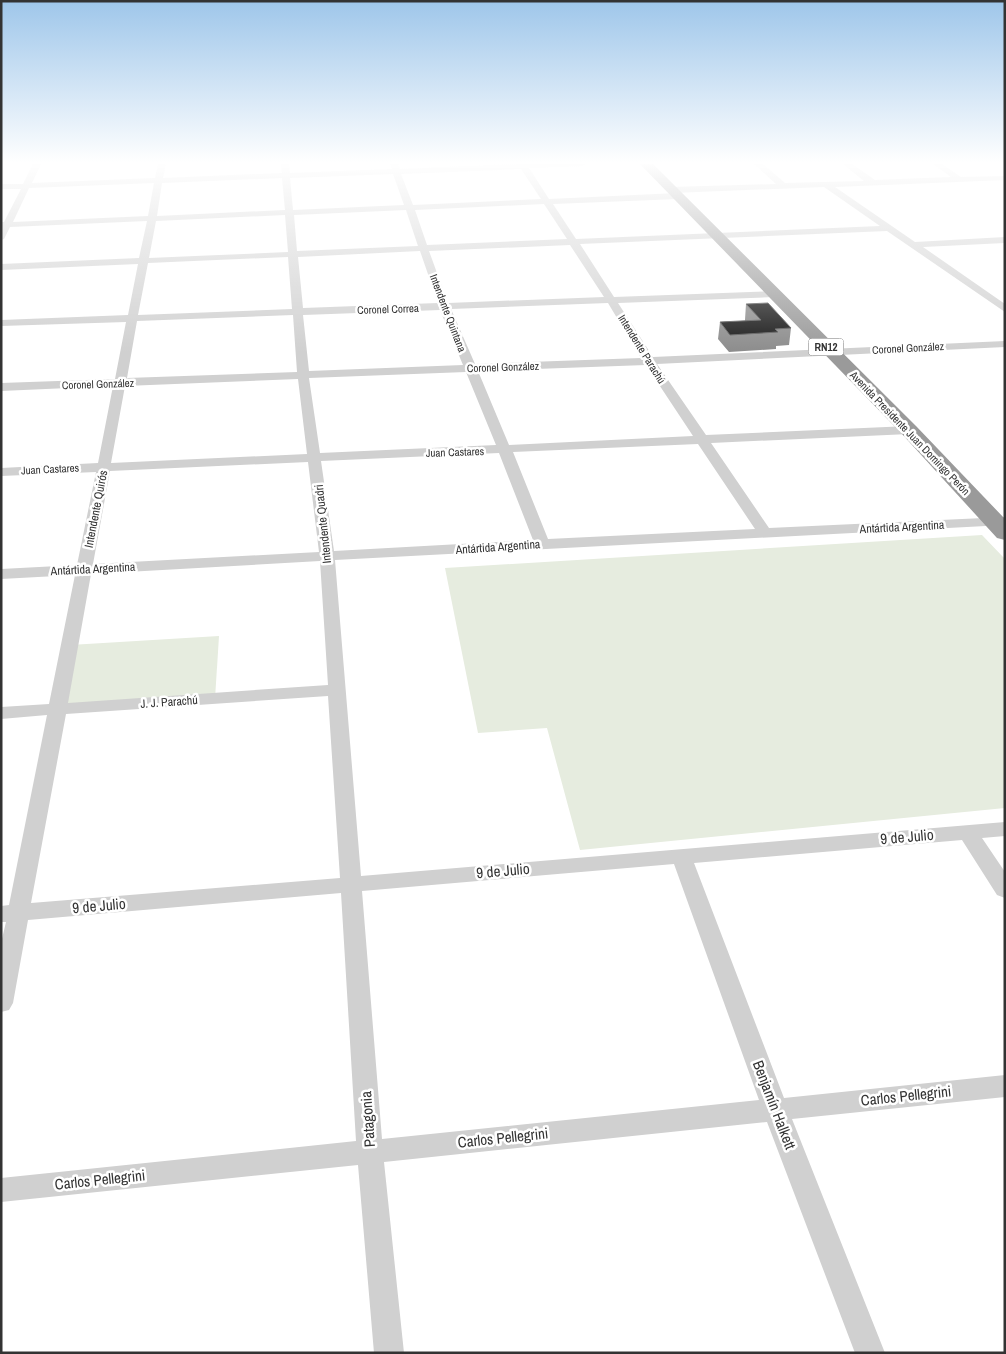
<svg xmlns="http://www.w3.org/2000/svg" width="1006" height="1354" font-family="'Archivo Narrow',sans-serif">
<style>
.green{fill:#e6ecdf}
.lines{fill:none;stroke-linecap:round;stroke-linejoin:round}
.street{fill:#d0d0d0;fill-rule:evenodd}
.highway{fill:#9a9a9a;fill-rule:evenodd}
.wall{fill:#8c8c8c}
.building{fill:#1a1a1a;stroke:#5f5f5f}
.labels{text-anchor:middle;stroke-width:5;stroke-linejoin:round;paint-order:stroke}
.far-street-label{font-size:11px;fill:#333;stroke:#fff}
.shield{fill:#fff;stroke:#707070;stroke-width:1}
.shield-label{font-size:11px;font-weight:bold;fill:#333}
.street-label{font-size:12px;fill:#333;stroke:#fff}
.near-street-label{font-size:15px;fill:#333;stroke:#fff}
</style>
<rect width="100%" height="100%" fill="#fff"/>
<!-- green -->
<g class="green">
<path d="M982,535l23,24v249l-425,42 -33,-122 -69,5 -33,-165z"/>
<path d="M219,636l-4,63 -158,10 13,-64z"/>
</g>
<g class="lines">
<!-- street -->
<path class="street" d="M33,164h8l-9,19 123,-5 3,-14h8l-3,14 119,-5 -1,-9h8l1,9 102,-4 -2,-5h8l2,5 118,-5h68l-4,2 -53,2 20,31 129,-6 4,3 -4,3 -125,5 23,35 304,-13 -56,-39 -152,6 -4,-3 4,-3 104,-3 -22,-20h9l22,19 79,-2 -21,-17h9l23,16 76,-3 -18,-13h9l19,13 44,-1v4l-170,7 80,55 90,-5v6l-82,4 82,57v8l-118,-81 -307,13 34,53 160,-6 5,3 -5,3 -156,6 35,54 352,-16v6l-348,17 49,71 203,-9 6,4 -6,4 -198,9 58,85 236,-11v8l-670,35 26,316 644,-54v14l-23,2 23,34v26l-8,-3 -35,-55 -268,23 90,235 221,-23v22l-213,22 93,234h-30l-88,-231 -383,40 20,191h-30l-16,-188 -357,37v-24l355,-37 -15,-248 -313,27 -15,83 -4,7 -8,2v-69l5,-21h-5v-16l8,-1 38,-190 -46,4v-12l48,-3 26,-129 -74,4v-10l76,-4 19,-93 -95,4v-8l97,-5 15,-77 -112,5v-8l114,-4 11,-57 -125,4v-6l127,-5 10,-51 -137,6v-6l138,-6 8,-37 -137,6 -6,12 -3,1v-18h3l17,-33h-20v-5h22zM521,169l20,30 -128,6 -12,-31zM393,174l11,31 -111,5 -3,-32zM282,178l3,32 -128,6 5,-33zM154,183l-6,33 -135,6 16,-34zM544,204l23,35 -140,6 -12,-35zM406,210l12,36 -121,5 -3,-36zM285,215l3,37 -139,6 7,-37zM570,245l34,52 -156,6 -19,-52zM420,251l18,52 -135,5 -5,-51zM288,257l4,52 -154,6 10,-52zM608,303l33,55 -166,6 -24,-55zM440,310l23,55 -154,6 -6,-56zM293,315l4,57 -170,6 10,-57zM646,365l47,71 -184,9 -31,-74zM466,372l30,73 -176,8 -11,-75zM298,379l9,75 -196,9 14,-77zM698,444l57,85 -207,10 -35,-87zM499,453l34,87 -199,11 -13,-90zM308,462l11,90 -226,12 17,-93zM320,561l8,124 -260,18 23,-129zM328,696l12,182 -309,25 35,-189zM674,864l85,236 -377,39 -20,-248z"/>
<!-- highway -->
<path class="highway" d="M640,164h13l263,262 89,93v21l-8,-2 -95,-104z"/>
</g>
<!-- wall -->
<path class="wall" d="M746,304l45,24 -2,17 -13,1v3l-47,3 -11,-13 2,-17 25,-1v-1z"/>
<!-- building -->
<path class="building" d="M768,303l23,25 -16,1 3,3 -48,3 -10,-13 41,-2 -15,-16z"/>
<!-- sky -->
<linearGradient id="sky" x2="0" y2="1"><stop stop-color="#9ec6ea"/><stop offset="0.46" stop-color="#fff"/><stop offset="1" stop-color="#fff" stop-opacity="0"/></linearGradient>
<rect width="1006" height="353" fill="url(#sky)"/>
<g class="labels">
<!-- far-street labels -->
<g class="far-street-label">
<text transform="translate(388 309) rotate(-2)" y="4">Coronel Correa</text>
<text transform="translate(448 313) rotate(69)" y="4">Intendente Quintana</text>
<text transform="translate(908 348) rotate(-3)" y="4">Coronel González</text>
<text transform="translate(642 349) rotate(58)" y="4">Intendente Parachú</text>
<text transform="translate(503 367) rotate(-2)" y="4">Coronel González</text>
<text transform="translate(98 384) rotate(-2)" y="4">Coronel González</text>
<text transform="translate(910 433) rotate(46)" y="4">Avenida Presidente Juan Domingo Perón</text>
<text transform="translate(455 452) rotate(-2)" y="4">Juan Castares</text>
<text transform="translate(50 469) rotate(-3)" y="4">Juan Castares</text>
</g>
<!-- shield labels -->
<rect class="shield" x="808.5" y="338.5" width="35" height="17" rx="4"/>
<g class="shield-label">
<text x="826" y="351">RN12</text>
</g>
<!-- street labels -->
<g class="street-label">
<text transform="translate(96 509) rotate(-79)" y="4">Intendente Quirós</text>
<text transform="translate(323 524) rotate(-96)" y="4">Intendente Quadri</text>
<text transform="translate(902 527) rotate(-3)" y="4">Antártida Argentina</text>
<text transform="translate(498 547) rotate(-4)" y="4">Antártida Argentina</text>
<text transform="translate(93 569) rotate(-3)" y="4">Antártida Argentina</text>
<text transform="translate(169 702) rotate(-4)" y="4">J. J. Parachú</text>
</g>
<!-- near-street labels -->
<g class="near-street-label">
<text transform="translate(907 837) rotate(-5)" y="5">9 de Julio</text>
<text transform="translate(503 871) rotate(-5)" y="5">9 de Julio</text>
<text transform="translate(99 906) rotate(-5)" y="5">9 de Julio</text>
<text transform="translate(906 1096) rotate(-6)" y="5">Carlos Pellegrini</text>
<text transform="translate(774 1105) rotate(69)" y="5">Benjamín Halkett</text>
<text transform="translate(368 1119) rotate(-94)" y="5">Patagonia</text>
<text transform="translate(503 1138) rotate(-6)" y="5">Carlos Pellegrini</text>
<text transform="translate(100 1180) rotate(-6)" y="5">Carlos Pellegrini</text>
</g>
</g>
<!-- border -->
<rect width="1006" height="1354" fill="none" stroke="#333333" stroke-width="5"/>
</svg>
